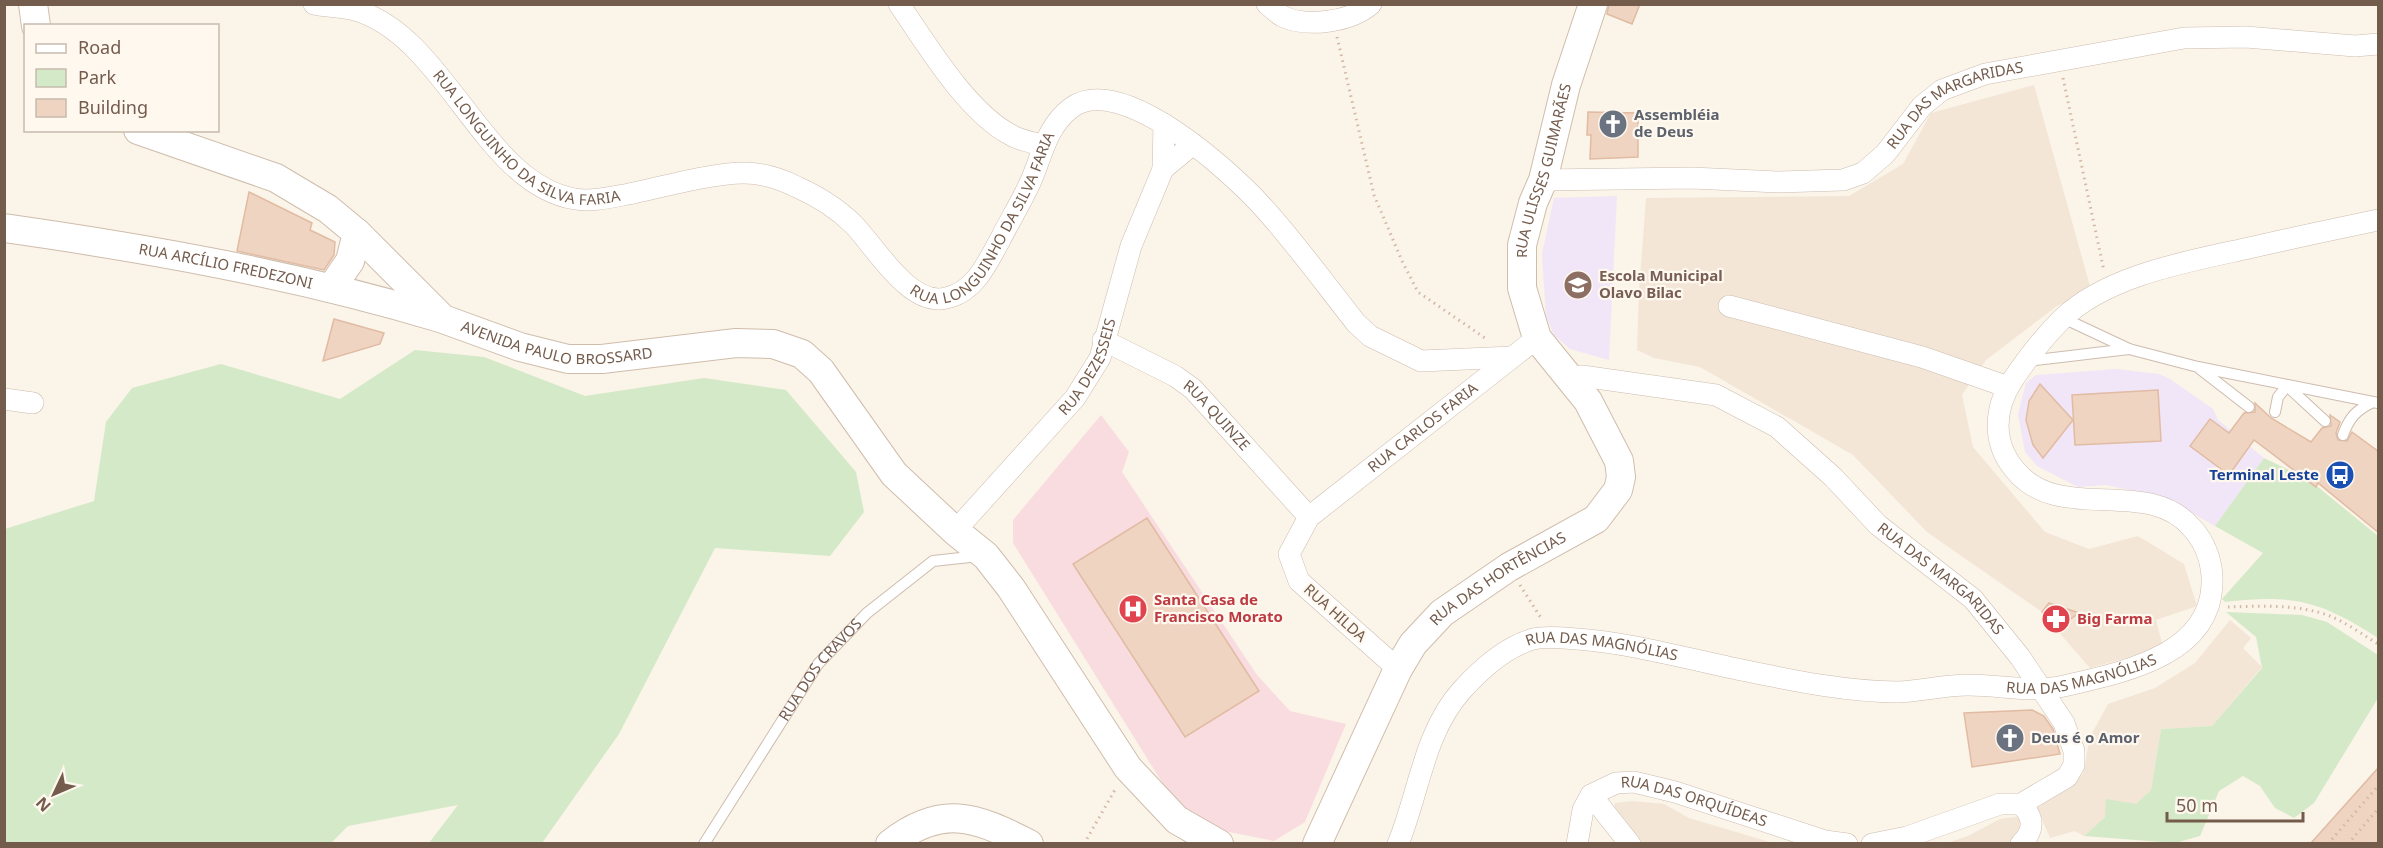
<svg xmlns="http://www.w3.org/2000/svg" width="2383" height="848" font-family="'Noto Sans',sans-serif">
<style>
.residential{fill:#f3e6d7}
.education{fill:#f1e5f8}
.medical{fill:#f9dcdf}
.green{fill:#d4e9c7}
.building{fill:#efd4c1;stroke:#e1bba3;stroke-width:1.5}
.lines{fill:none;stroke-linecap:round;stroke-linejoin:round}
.lane-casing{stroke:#cdbcaf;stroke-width:12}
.street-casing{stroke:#cdbcaf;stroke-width:22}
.secondary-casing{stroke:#cfbdac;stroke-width:30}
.path{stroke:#d4b7a4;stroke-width:3;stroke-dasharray:1.5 4.5;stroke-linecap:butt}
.lane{stroke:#fff;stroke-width:10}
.street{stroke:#fff;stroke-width:21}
.secondary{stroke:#fff;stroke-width:28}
.labels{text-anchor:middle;stroke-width:4.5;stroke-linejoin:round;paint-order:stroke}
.street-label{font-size:15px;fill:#745c4d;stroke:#fef8ef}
.worship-label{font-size:15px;font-weight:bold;fill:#5b616d;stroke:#fef8ef;text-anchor:start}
.education-label{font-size:15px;font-weight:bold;fill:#785e54;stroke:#fef8ef;text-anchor:start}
.transit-label{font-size:15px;font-weight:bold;fill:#164399;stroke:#fef8ef;text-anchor:end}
.health-label{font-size:15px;font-weight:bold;fill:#be3a42;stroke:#fef8ef;text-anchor:start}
</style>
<rect width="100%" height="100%" fill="#fbf4e8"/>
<!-- residential -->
<g class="residential">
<path d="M2034,85l57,205 -34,16 -71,54 -24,35 11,52 72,85 44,17 49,-13 46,28 13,42 -41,14 7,28 -73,20 -34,-39 23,-16 -30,-9 -7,8 -115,-80 -74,-77 -153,-88 -46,-9 -17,-8 2,-59 7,-93 203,-2 54,-32 28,-51z"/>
<path d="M2230,620l21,18 -8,10 19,19 -50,59 -51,3 -10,61 -15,14 -31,13 -21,19 -9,-5 -25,7 -13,-30 46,-34 7,-37 18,-33 47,-16 40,-25z"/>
<path d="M1632,801l32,3 25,14 84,25h-136l-24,-30 2,-10z"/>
<path d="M2021,816l4,9 -11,18 -70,1 24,-8 32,-17z"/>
</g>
<!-- education -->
<g class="education">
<path d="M1617,196l-8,164 -39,-11 -16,-14 -8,-19 -4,-62 12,-56z"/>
<path d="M2116,369l43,5 11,5 43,30 5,11 46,38 -49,68 -49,-28 -60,-13 -28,2 -41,-21 -12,-14 -7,-38 8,-31 10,-8z"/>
</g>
<!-- medical -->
<path class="medical" d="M1101,415l28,37 -7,20 135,203 33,36 56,13 -41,98 -31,19 -55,-11 -41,-22 -165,-265v-23z"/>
<!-- green -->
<g class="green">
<path d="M415,350l69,7 101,39 119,-18 82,12 70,82 8,40 -34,44 -115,-8 -96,186 -77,109h-113l29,-38 -110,21 -17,17h-326v-314l89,-28 12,-79 26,-34 89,-24 119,35z"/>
<path d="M2264,458l31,15 2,-3 81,66v102c-58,-37 -84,-44 -153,-36l-3,-3 41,-46 -48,-27z"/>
<path d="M2226,612l76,3 25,7 51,33v43l-64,105 -20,15 -19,-10 -15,-22 -17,-10 -24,15 -19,45 -25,7 -91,-7 21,-19 1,-18 30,5 15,-14 10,-61 51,-3 50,-58 -6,-31z"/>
</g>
<!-- building -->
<g class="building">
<path d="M1609,4h31l-8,20 -25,-10z"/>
<path d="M1588,112l50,1v44l-48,2 1,-24h-4z"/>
<path d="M249,192l63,31 -2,7 25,12 -1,13 -10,15 -87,-19z"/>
<path d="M334,319l50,14 -4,11 -57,17z"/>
<path d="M2040,384l33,36 -30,38 -10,-13 -7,-25 3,-19z"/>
<path d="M2158,390l3,51 -86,4 -3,-50z"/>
<path d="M2255,403l16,15 40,24 11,-14 9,-2 -1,-11 10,7 -4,11 2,7 9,1 5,-9 27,20v81l-61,-50 -2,4 -62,-47 -25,35 -39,-29 20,-27 19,14 15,-20 11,-1z"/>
<path d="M1147,518l112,173 -74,46 -112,-173z"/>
<path d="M2049,603l30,10 -23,16 -14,-17z"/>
<path d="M2032,710l12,6 9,13 7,25 -88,13 -8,-54z"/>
<path d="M2379,767v76h-68z"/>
</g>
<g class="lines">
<!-- lane casing -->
<g class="lane-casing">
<g id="lane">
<path d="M2063,318l66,31 69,18 180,36"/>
<path d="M2028,361l101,-12"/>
<path d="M2200,369l49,38"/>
<path d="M2287,386l38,35"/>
<path d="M2275,412l3,-15 9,-11"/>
<path d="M2343,435c6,-17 13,-25 30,-33"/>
<path id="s1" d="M704,844l114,-180 49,-51 66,-52 46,-5"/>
</g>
</g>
<!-- street casing -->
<g class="street-casing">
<g id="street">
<path id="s2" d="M314,4c13,3 28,2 41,6 91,26 128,174 220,189 17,3 37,-2 54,-5 33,-7 83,-21 115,-21 18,0 37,6 53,14 20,9 41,22 57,38 22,23 56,82 92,73 29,-6 41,-35 54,-58 9,-18 20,-36 29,-55 13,-27 16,-57 42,-77 49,-37 158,62 190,97 34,37 64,79 95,118l14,13 51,25 91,-4"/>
<path d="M899,4c28,41 68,108 112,131 10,6 21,7 31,10"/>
<path d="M1267,4c5,4 10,9 15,12 24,12 69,6 89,-12"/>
<path d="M1164,124l-1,45 30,-25"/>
<path id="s3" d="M1543,180l149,-2 86,4 65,-2 20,-7 22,-19 37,-48 20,-16 43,-16 199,-36 62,-1 109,9 23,-2"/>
<path d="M1729,306l193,51 86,30"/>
<path id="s4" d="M1103,340l72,36 18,13 116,128"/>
<path id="s5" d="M1568,378l14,-2 134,19 61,32 56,50 45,48 95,74 47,58 44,66 10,28v14l-7,12 -46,27h-21l-93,33 -35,7"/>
<path d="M4,399l29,4"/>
<path id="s6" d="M955,531l120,-133 25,-40 31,-112 32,-77"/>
<path id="s7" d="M1398,669l-99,-88 -10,-27 20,-37 228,-179"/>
<path d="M1591,795l39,49"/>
<path d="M2021,804c13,13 14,26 0,40"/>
<path id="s8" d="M1398,844c21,-51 26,-112 64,-154 18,-20 44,-43 71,-51 14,-3 30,-1 44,0 53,4 103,18 155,29 54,11 111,24 166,24 23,-1 47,-7 70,-7 33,0 64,8 96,1 55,-13 145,-29 148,-101 1,-21 -6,-42 -20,-57 -45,-53 -132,-3 -177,-58 -23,-27 -21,-61 -3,-89 14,-21 32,-44 50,-62 45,-44 128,-58 187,-71 43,-10 86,-19 129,-28"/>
<path id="s9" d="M1577,844l6,-34 8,-15 25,-12 18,-1 41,10 150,49 22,3"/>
</g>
</g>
<!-- secondary casing -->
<g class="secondary-casing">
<g id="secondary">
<path d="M33,4l3,22"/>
<path id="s10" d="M138,130l138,48 52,31 29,24 86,86 77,28 48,12h34l134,-16 37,1 29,10 19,17 73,103 61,57 31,25 25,32 117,180 49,52 42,24"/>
<path id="s11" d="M4,228c148,21 293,47 436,90"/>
<path d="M332,287l18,-26 7,-28"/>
<path d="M890,844c51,-40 85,-28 139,0"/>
<path id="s12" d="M1317,844l81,-175 15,-25 29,-31 67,-46 87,-48 22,-29 3,-13 -2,-16 -31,-60 -51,-63 -15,-50v-43l11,-42 10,-23 23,-95 27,-81"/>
</g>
</g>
<!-- path -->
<g class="path">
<path d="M1337,37l37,158 28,66 16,31 67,46"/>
<path d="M2063,78l41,193"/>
<path d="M1520,585l21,33"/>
<path d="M2228,607c33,-1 71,-3 102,9 17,7 33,19 48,28"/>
<path d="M1084,844l32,-56"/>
<path d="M2328,844l50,-58"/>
<path d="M2348,844l30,-35"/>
</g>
<!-- lane -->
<use href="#lane" class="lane"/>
<!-- street -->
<use href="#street" class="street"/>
<!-- secondary -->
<use href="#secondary" class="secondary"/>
</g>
<!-- icons -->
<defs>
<g id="church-disc" transform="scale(1.5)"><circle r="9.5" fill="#6b7280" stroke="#fef8ef"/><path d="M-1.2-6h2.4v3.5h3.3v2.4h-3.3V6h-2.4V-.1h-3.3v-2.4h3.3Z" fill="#fff"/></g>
<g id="school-disc" transform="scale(1.5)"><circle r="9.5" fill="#8d6e63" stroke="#fef8ef"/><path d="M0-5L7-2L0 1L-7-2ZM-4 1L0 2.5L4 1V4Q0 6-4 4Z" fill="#fff"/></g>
<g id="bus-disc" transform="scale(1.5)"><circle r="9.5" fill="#1a4fb4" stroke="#fef8ef"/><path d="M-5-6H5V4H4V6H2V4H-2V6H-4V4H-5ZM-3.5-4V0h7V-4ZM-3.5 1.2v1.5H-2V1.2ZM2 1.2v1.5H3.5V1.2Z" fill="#fff"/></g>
<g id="hospital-disc" transform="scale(1.5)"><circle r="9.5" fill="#e0444e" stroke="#fef8ef"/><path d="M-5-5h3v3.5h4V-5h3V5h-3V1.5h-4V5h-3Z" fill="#fff"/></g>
<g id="pharmacy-disc" transform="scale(1.5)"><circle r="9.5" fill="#e0444e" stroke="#fef8ef"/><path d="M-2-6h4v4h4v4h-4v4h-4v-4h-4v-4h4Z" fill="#fff"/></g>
</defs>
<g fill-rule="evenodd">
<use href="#church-disc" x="1613" y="124"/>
<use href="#school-disc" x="1578" y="285"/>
<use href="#bus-disc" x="2340" y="475"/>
<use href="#hospital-disc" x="1133" y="609"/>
<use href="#pharmacy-disc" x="2056" y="619"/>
<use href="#church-disc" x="2010" y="738"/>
</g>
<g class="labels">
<!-- street labels -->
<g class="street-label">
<text dy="5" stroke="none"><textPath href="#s3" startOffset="440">RUA DAS MARGARIDAS</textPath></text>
<text dy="5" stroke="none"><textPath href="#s2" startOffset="264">RUA LONGUINHO DA SILVA FARIA</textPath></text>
<text dy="5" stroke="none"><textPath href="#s12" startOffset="832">RUA ULISSES GUIMARÃES</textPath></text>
<text dy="5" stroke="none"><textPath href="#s2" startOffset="838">RUA LONGUINHO DA SILVA FARIA</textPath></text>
<text dy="5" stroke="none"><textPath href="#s11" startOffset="225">RUA ARCÍLIO FREDEZONI</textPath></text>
<text dy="5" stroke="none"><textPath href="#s10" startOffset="484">AVENIDA PAULO BROSSARD</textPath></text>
<text dy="5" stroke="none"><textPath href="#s6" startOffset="213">RUA DEZESSEIS</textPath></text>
<text dy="5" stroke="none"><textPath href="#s4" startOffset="138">RUA QUINZE</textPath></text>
<text dy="5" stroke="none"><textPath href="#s7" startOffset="348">RUA CARLOS FARIA</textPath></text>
<text dy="5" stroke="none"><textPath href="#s5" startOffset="442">RUA DAS MARGARIDAS</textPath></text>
<text dy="5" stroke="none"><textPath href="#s12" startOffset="330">RUA DAS HORTÊNCIAS</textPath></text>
<text transform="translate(1335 613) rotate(42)" y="5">RUA HILDA</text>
<text dy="5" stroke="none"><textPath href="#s8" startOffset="326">RUA DAS MAGNÓLIAS</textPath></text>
<text dy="5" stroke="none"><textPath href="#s1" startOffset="210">RUA DOS CRAVOS</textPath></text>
<text dy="5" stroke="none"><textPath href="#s8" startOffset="812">RUA DAS MAGNÓLIAS</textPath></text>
<text dy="5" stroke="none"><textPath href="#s9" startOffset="160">RUA DAS ORQUÍDEAS</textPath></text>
</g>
<!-- worship labels -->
<g class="worship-label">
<text x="1634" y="120">Assembléia<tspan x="1634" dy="17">de Deus</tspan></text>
<text x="2031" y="743">Deus é o Amor</text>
</g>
<!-- education labels -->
<g class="education-label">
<text x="1599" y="281">Escola Municipal<tspan x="1599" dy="17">Olavo Bilac</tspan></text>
</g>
<!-- transit labels -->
<g class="transit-label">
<text x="2319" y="480">Terminal Leste</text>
</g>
<!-- health labels -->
<g class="health-label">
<text x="1154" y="605">Santa Casa de<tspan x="1154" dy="17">Francisco Morato</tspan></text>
<text x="2077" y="624">Big Farma</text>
</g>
</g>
<!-- border -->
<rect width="2383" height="848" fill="none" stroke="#745c4d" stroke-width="12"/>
<!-- legend -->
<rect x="24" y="24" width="195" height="108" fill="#fef8ef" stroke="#c7baae" stroke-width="1.5"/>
<rect x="36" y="44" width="30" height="9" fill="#ffffff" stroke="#c7baae" stroke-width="1.5"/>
<text x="78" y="54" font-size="18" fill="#745c4d">Road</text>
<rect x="36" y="69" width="30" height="18" fill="#d4e9c7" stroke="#c7baae" stroke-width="1.5"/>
<text x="78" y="84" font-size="18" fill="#745c4d">Park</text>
<rect x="36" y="99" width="30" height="18" fill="#efd4c1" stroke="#c7baae" stroke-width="1.5"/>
<text x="78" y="114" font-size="18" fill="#745c4d">Building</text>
<!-- north arrow -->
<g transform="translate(54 794) rotate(226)" stroke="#fef8ef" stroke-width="4.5" paint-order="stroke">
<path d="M0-4.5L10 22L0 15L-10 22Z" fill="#745c4d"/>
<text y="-9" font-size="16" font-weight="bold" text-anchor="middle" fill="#745c4d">N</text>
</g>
<!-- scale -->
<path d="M2167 812v9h136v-9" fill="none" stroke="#745c4d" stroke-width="3"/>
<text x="2176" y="812" font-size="18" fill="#745c4d" stroke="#fef8ef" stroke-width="4.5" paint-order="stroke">50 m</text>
</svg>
